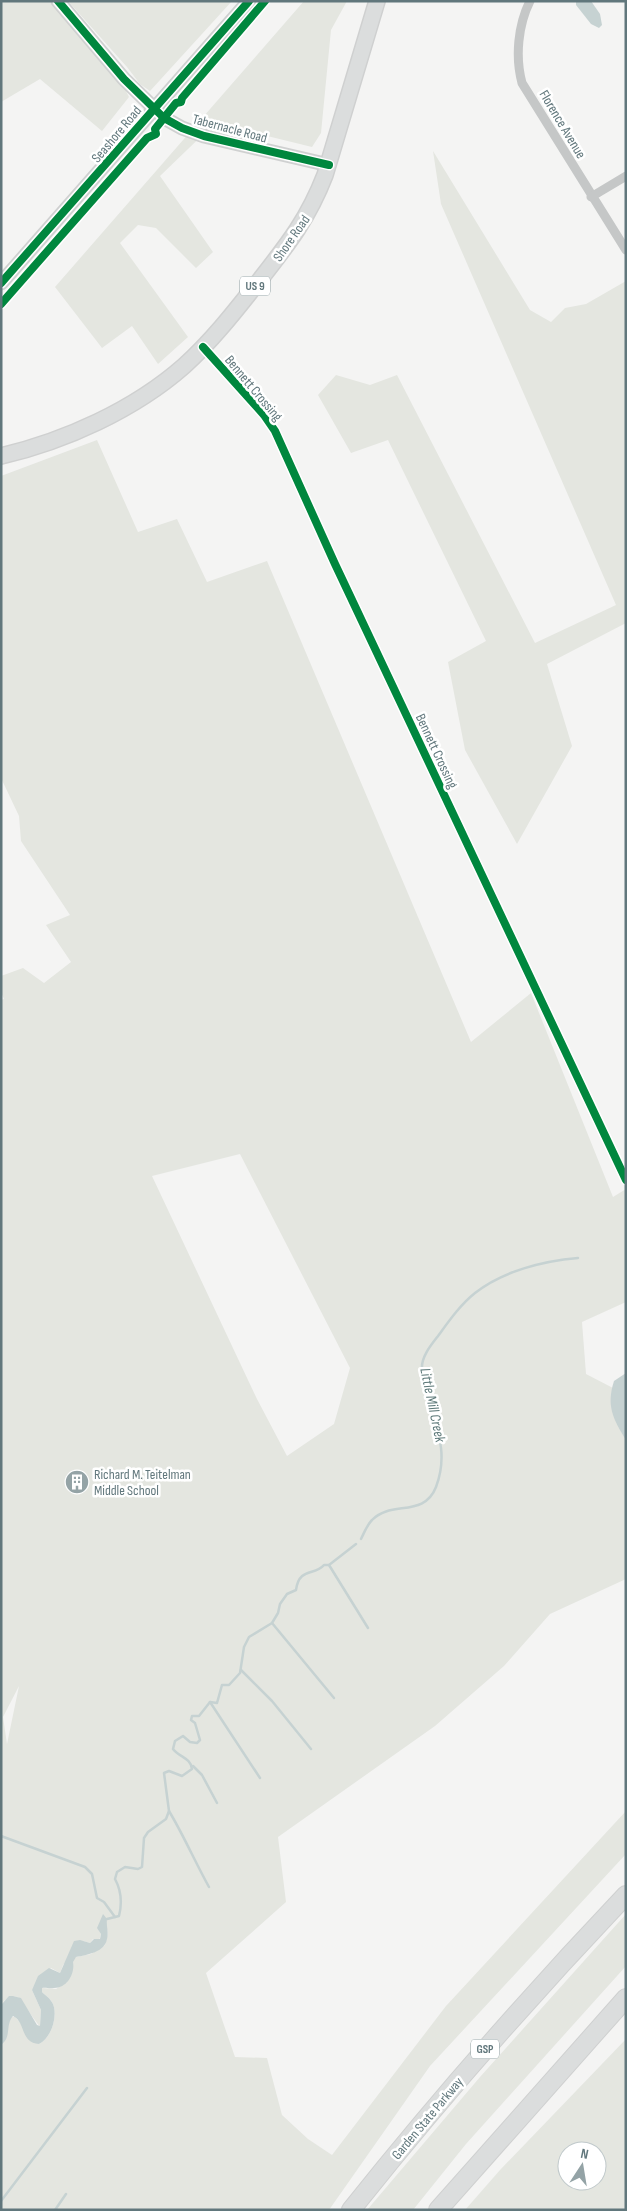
<svg xmlns="http://www.w3.org/2000/svg" width="627" height="2211" font-family="'Sofia Sans Condensed',sans-serif">
<style>
.green{fill:#e4e6e0;fill-rule:evenodd}
.water{fill:#c6d2d2}
.lines{fill:none;stroke-linecap:round;stroke-linejoin:round}
.stream{stroke:#c6d2d2;stroke-width:2.5}
.secondary-casing{stroke:#cfd0d0;stroke-width:15}
.primary-casing{stroke:#cfd0d0;stroke-width:18}
.highway-casing{stroke:#cfd0d0;stroke-width:20}
.street{stroke:#c5c7c7;stroke-width:9}
.secondary{stroke:#dbdddd;stroke-width:12}
.primary{stroke:#dbdddd;stroke-width:15}
.highway{stroke:#dbdddd;stroke-width:18}
.cycleway-casing{stroke:#fff;stroke-width:11}
.cycleway{stroke:#00873e;stroke-width:8}
.labels{text-anchor:middle;stroke-width:5;stroke-linejoin:round;paint-order:stroke}
.shield{fill:#fff;stroke:#90a0a3;stroke-width:1}
.shield-label{font-size:12px;font-weight:bold;fill:#61777c}
.street-label{font-size:14px;fill:#61777c;stroke:#fff}
.poi-label{font-size:14px;fill:#61777c;stroke:#fff;text-anchor:start}
.water-label{font-size:15px;font-style:italic;fill:#5c7878;stroke:#fff}
</style>
<rect width="100%" height="100%" fill="#f4f4f3"/>
<!-- green -->
<g class="green">
<path d="M1,1h49l69,76 10,20 -27,34 -62,-52 -39,23z"/>
<path d="M68,1h164l-82,90 -10,-7 -13,-17z"/>
<path d="M304,1h43l-16,29 -10,103 -9,14 -97,-24 -55,53 53,76 -17,16 -40,-40 -18,-3 -18,18 68,94 -30,27 -26,-38 -30,22 -47,-61z"/>
<path d="M433,151l97,159 21,12 14,-14 21,-4 40,-23v342l-79,41 25,82 -55,98 -52,-94 -17,-88 38,-21 -98,-201 -37,13 -33,-58 18,-20 34,10 27,-10 138,268 81,-38 -175,-401z"/>
<path d="M97,440l41,92 39,-13 30,63 60,-21 204,481 60,-49 82,204 13,-8v113l-44,20 4,52 27,14 13,51v140l-76,35 -46,52 -69,60 -157,111 8,65 -80,71 29,84 32,1 15,57 26,24 24,16 114,-149 180,-195v43l-196,212 -101,144h-328v-165c8,-9 5,-18 10,-28h4l24,27c12,-6 19,-27 14,-40 -3,-6 -7,-8 -11,-12v-4l14,1 11,-7 6,-23 3,-2 15,-3 14,-9 3,-11 -2,-10 -7,6 2,4 -2,7 -6,-2 -3,4 -7,-2 -20,24 -3,8 -9,-5 -19,22 9,20 -1,17 -22,-30c-8,-2 -13,2 -17,8v-1005l3,-1 -3,-7v-16l22,-8 21,15 27,-21 -25,-37 24,-10 -49,-74 -2,-25 -18,-38v-302zM240,1154l110,214 -16,56 -47,32 -30,-57 -105,-223zM19,1686l-12,58 -4,-27z"/>
<path d="M626,1914v52l-160,178 -53,66h-46l113,-133z"/>
<path d="M626,2039v171h-161l35,-40zM567,2151h30v30h-30z"/>
</g>
<!-- water -->
<g class="water">
<path d="M591,1l9,13 2,11 -3,3 -8,-4 -15,-19v-4z"/>
<path d="M626,1373v67c-13,-21 -20,-34 -12,-59z"/>
<path d="M103,1914l4,5c-1,7 2,14 0,20 -2,13 -20,16 -31,18l-3,5c2,11 -5,26 -19,26 -5,1 -8,-1 -12,0v4c4,4 8,6 11,12 5,13 -2,34 -14,40 -19,-1 -13,-22 -26,-28 -8,9 -1,21 -12,29v-40l8,-9h4l8,2 16,27 3,1 1,-16 -9,-20 6,-14 11,-8 11,5 14,-32 6,-1 10,3 4,-4h6l1,-5 -4,-6z"/>
</g>
<g class="lines">
<!-- stream -->
<g class="stream">
<path d="M361,1539c3,-6 6,-14 11,-19 19,-20 52,-2 64,-33 17,-45 -10,-74 -14,-118 -1,-12 9,-24 16,-33 11,-15 22,-31 37,-43 28,-22 68,-32 103,-35"/>
<path d="M329,1565l39,63"/>
<path d="M272,1623l62,75"/>
<path d="M241,1670l31,31 39,48"/>
<path d="M210,1702l50,76"/>
<path d="M193,1766l9,9 15,28"/>
<path d="M169,1811c15,25 26,51 40,76"/>
<path d="M1,1836l84,31 7,7 5,24 7,4 11,15"/>
<path d="M107,1919l12,-3c3,-12 2,-26 -4,-37l2,-7 8,-5 13,2 4,-2 2,-29 4,-6 18,-13 3,-8 -5,-38 5,-2 13,5 10,-7c-1,-11 -13,-12 -19,-20l2,-8 8,-5 7,6 7,1 3,-3 -5,-17 -4,-3 1,-4h7l11,-14 7,1 5,-18h7l11,-12 4,-26 5,-10 23,-14 6,-10 2,-9 7,-10 9,-4c3,-23 19,-14 28,-25h5l27,-21"/>
<path d="M1,2201l86,-113"/>
<path d="M55,2210l11,-16"/>
</g>
<!-- secondary casing -->
<g class="secondary-casing">
<g id="secondary">
<path d="M58,1l66,78 40,39 18,10 22,8 125,29"/>
<path d="M1,283l248,-282"/>
</g>
</g>
<!-- primary casing -->
<g class="primary-casing">
<path id="primary" d="M1,456c64,-15 133,-46 183,-90 28,-25 52,-56 75,-85 29,-37 49,-62 66,-106l52,-174"/>
</g>
<!-- highway casing -->
<g class="highway-casing">
<g id="highway">
<path d="M351,2210c87,-109 179,-214 275,-315"/>
<path d="M438,2210l188,-212"/>
</g>
</g>
<!-- street -->
<g class="street">
<path d="M530,1c-12,24 -15,56 -8,82l104,167"/>
<path d="M591,197l35,-21"/>
<path d="M203,347l61,68 11,16 60,133 291,616"/>
</g>
<!-- secondary -->
<use href="#secondary" class="secondary"/>
<!-- primary -->
<use href="#primary" class="primary"/>
<!-- highway -->
<use href="#highway" class="highway"/>
<!-- cycleway casing -->
<g class="cycleway-casing">
<g id="cycleway">
<path d="M58,1l66,78 40,39 18,10 22,8 125,29"/>
<path d="M1,283l248,-282"/>
<path d="M1,304l146,-166 9,-4 -1,-5 21,-26 5,-1 1,-4 83,-97"/>
<path d="M203,347l61,68 11,16 60,133 291,616"/>
</g>
</g>
<!-- cycleway -->
<use href="#cycleway" class="cycleway"/>
</g>
<!-- icons -->
<defs>
<g id="building-disc" transform="scale(1.25)"><circle r="9.5" fill="#94a3a6" stroke="#fff"/><path d="M-4-6H4V6H1V3H-1V6H-4ZM-2.5-4.3h1.7v1.8h-1.7ZM.8-4.3h1.7v1.8H.8ZM-2.5-1h1.7V.8h-1.7ZM.8-1h1.7V.8H.8Z" fill="#fff"/></g>
</defs>
<g fill-rule="evenodd">
<use href="#building-disc" x="77" y="1482"/>
</g>
<g class="labels">
<!-- shield labels -->
<g class="shield">
<rect x="240" y="276.5" width="30" height="19" rx="4"/>
<rect x="471" y="2039.5" width="28" height="19" rx="4"/>
</g>
<g class="shield-label">
<text x="255" y="290">US 9</text>
<text x="485" y="2053">GSP</text>
</g>
<!-- street labels -->
<g class="street-label">
<text transform="translate(563 124) rotate(59)" y="5">Florence Avenue</text>
<text transform="translate(230 128) rotate(15)" y="5">Tabernacle Road</text>
<text transform="translate(116 134) rotate(-50)" y="5">Seashore Road</text>
<text transform="translate(291 238) rotate(-55)" y="5">Shore Road</text>
<text transform="translate(254 388) rotate(50)" y="5">Bennett Crossing</text>
<text transform="translate(437 751) rotate(65)" y="5">Bennett Crossing</text>
<text transform="translate(427 2118) rotate(-50)" y="5">Garden State Parkway</text>
</g>
<!-- poi labels -->
<g class="poi-label">
<text x="94" y="1479">Richard M. Teitelman<tspan x="94" dy="16">Middle School</tspan></text>
</g>
<!-- water labels -->
<g class="water-label">
<text transform="translate(433 1405) rotate(78)" y="5">Little Mill Creek</text>
</g>
</g>
<!-- border -->
<rect width="627" height="2211" fill="none" stroke="#61777c" stroke-width="5"/>
<!-- north arrow -->
<g transform="translate(582 2166) rotate(12)"><circle r="24" fill="#ffffff" stroke="#c0c9cb"/>
<path d="M0-4L9 19L0 12L-9 19Z" fill="#94a3a6"/>
<text y="-8" font-size="14" font-weight="bold" text-anchor="middle" fill="#61777c">N</text>
</g>
</svg>
